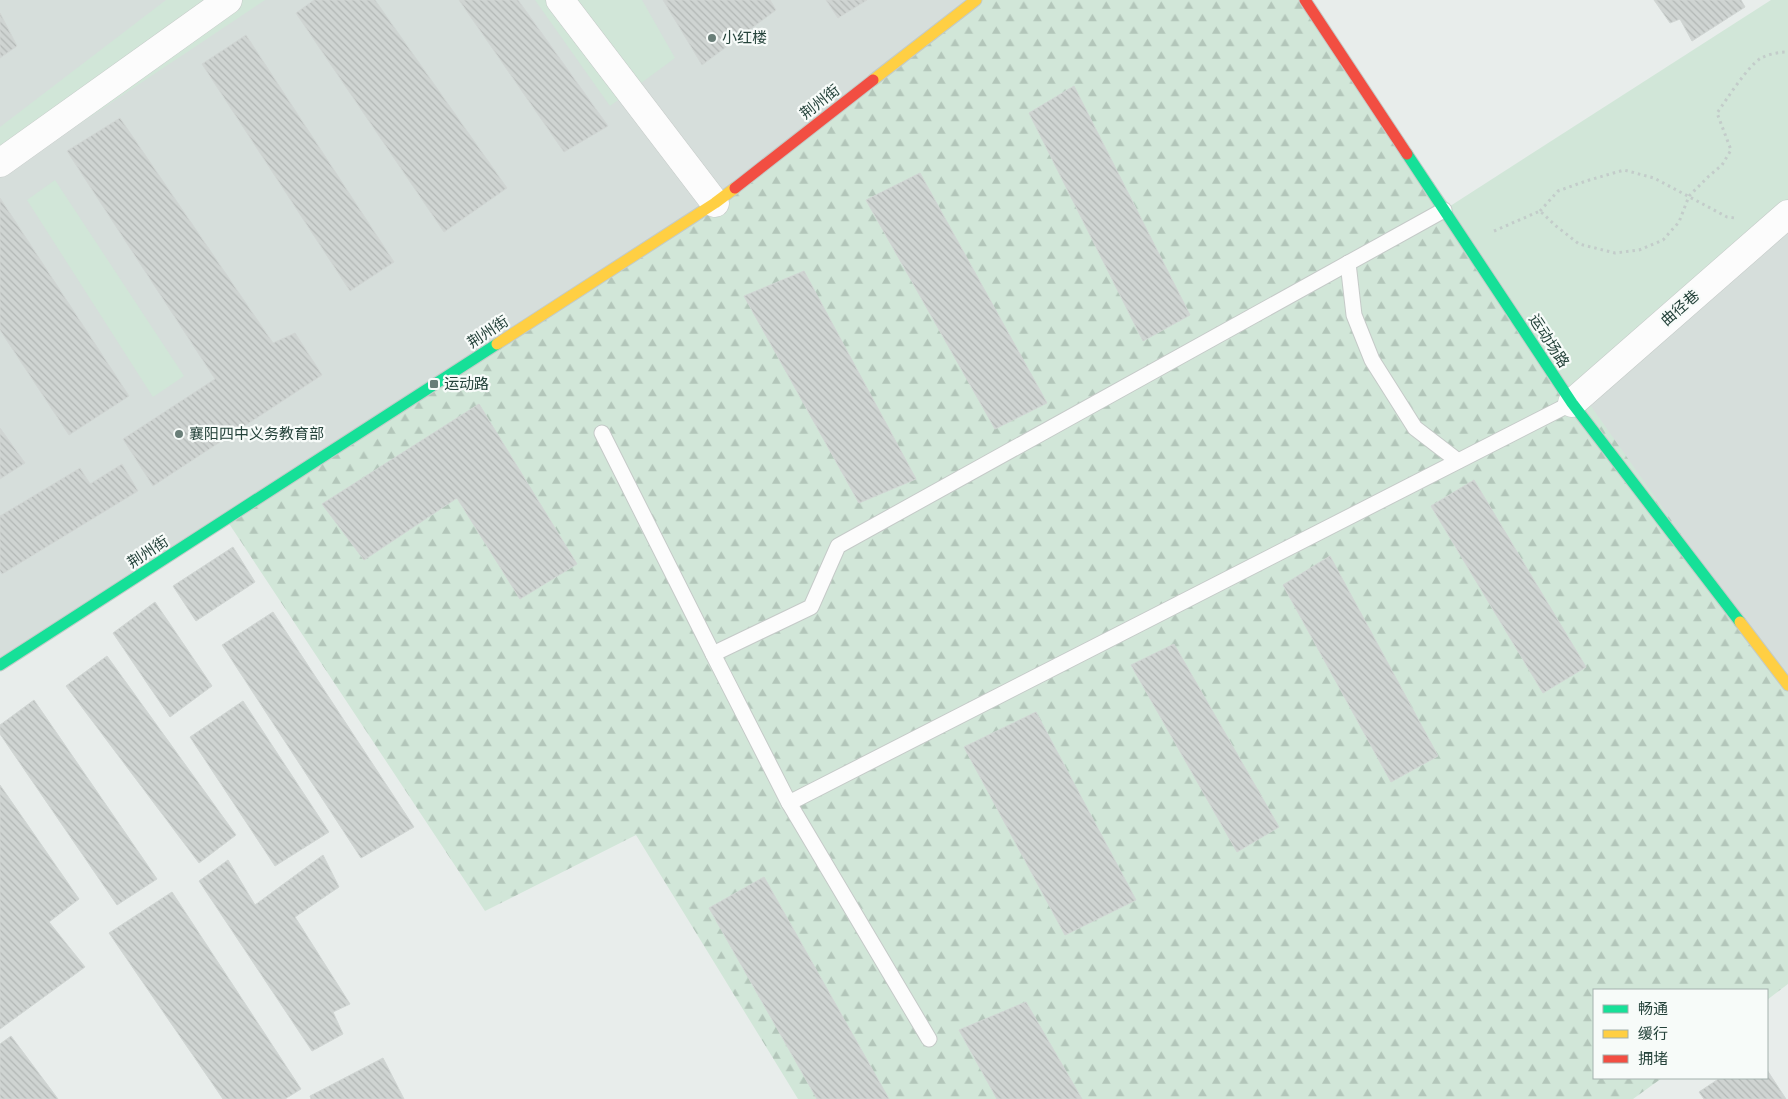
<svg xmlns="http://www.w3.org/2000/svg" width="1788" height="1099" font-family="Jost,'Noto Sans SC',sans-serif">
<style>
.built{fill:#d6dedb}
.forest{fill:url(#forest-firs)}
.park{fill:#d1e6d8}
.building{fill:url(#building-back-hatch);stroke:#d1d6d4}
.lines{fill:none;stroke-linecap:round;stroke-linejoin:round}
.lane-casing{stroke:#c5cac8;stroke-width:17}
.street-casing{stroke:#c5cac8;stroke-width:29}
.fast-casing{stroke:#c3cbc8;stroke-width:13}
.slow-casing{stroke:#c3cbc8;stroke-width:13}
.jam-casing{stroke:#c3cbc8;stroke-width:13}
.path{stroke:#c3ccca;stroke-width:3;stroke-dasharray:2.5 4;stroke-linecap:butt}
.lane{stroke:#fcfcfc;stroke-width:15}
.street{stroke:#fcfcfc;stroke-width:28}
.fast{stroke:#16e098;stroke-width:11}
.slow{stroke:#ffcf43;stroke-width:11}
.jam{stroke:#f24e42;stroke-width:11}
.poi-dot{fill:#697e78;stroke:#f7fbf9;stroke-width:2}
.labels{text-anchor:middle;stroke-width:4.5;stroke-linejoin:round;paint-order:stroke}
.poi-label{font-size:15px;fill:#24423a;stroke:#f7fbf9;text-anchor:start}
.street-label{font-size:15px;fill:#24423a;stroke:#f7fbf9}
</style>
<defs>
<pattern id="forest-firs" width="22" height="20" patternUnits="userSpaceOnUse" patternTransform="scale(1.25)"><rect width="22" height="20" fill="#d1e6d8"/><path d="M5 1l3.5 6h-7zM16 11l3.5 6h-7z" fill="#b3c6ba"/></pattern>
<pattern id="building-back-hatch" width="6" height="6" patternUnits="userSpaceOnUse" patternTransform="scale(1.25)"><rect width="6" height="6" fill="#cfd4d2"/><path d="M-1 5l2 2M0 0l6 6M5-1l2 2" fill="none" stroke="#b2b7b5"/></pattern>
</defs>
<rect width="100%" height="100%" fill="#e8edeb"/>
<!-- built -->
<g class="built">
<path d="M0,0h976l-261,203 -715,462z"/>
<path d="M1788,214v473l-216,-284z"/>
</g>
<!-- forest -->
<path class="forest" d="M976,0h329l483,686v298l-21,16v-10h-173v88h68l-29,21h-835l-162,-264 -151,76 -259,-392 489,-316z"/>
<!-- park -->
<g class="park">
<path d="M166,0h99l-265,177v-50z"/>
<path d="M535,0h107l33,58 -65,48z"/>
<path d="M1771,0h17v214l-216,189 -128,-193z"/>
<path d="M55,180l129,196 -31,21 -126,-197z"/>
</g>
<!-- building -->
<g class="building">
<path d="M314,0h61l132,188 -63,44 -148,-219z"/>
<path d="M459,0h59l90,126 -44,26z"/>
<path d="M663,0h107l6,10 -74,55z"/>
<path d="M826,0h41l-29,18z"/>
<path d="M1654,0h87l4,7 -53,34 -12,-22 -10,4z"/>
<path d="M0,13l17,33 -17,12z"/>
<path d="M246,35l148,227 -44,29 -148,-227z"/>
<path d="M1074,86l116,229 -47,26 -114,-228z"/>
<path d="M120,118l153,225 22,-10 27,42 -169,111 -30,-47 92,-60 -148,-228z"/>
<path d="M920,173l127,230 -52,26 -129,-229z"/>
<path d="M0,198l129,198 -60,39 -69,-105z"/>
<path d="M804,271l112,208 -57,24 -115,-207z"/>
<path d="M479,404l98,160 -57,35 -63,-101 -93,62 -42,-56z"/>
<path d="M0,428l25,35 -25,16z"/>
<path d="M122,464l16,27 -136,83 -2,-3v-55l80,-48 10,16z"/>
<path d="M1474,480l112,187 -43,26 -112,-187z"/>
<path d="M233,547l22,35 -59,39 -23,-35z"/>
<path d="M1330,556l108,200 -47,26 -108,-197z"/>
<path d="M155,602l57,84 -42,31 -57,-84z"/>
<path d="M273,612l141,215 -53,31 -139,-213z"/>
<path d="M1174,644l105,183 -42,25 -106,-187z"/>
<path d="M107,656l129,179 -37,28 -133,-177z"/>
<path d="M34,700l123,179 -40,26 -117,-171v-9z"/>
<path d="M243,701l86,131 -54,34 -85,-129z"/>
<path d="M1036,712l100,188 -71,35 -101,-188z"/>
<path d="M0,785l79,114 -30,23 36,45 -85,62z"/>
<path d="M323,855l16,32 -44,30 55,87 -17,8 10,22 -31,17 -113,-170 29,-21 27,45z"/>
<path d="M764,877l125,222h-72l-108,-191z"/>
<path d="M172,892l129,197 -16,10h-62l-114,-166z"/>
<path d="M1026,1002l56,97h-85l-38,-69z"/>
<path d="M11,1036l47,63h-58v-55z"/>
<path d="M383,1058l21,41h-93l-1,-3z"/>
<path d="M1767,1070l19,29h-82l-5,-7 21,-14h47z"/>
</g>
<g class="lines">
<!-- lane casing -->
<g class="lane-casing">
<g id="lane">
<path d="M1444,210l-606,336 -27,61 -98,47 76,149 783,-400"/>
<path d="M1348,263l6,52 18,45 43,68 43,33"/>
<path d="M602,433l111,221"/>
<path d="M789,803l140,236"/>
</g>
</g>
<!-- street casing -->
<g class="street-casing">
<g id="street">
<path d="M560,0l155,203"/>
<path d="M0,163l228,-163"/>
<path d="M1572,403l216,-189"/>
</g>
</g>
<!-- fast casing -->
<g class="fast-casing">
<g id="fast">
<path d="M1407,154l165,249 168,219"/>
<path d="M0,665l497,-321"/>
</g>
</g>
<!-- slow casing -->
<g class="slow-casing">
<g id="slow">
<path d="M873,80l103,-80"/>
<path d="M497,344l218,-141 20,-15"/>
<path d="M1740,622l48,63"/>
</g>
</g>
<!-- jam casing -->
<g class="jam-casing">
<g id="jam">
<path d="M1305,0l102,154"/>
<path d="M735,188l138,-108"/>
</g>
</g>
<!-- path -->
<g class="path">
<path d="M1540,211l18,-20 28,-10 38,-11 30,8 73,39 8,1"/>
<path d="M1494,231l46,-20 16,15 23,18 36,9 24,-3 24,-10 16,-18 10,-26 20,-20 13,-11 9,-15 -14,-37c10,-14 30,-46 44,-55 8,-4 18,-6 27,-6"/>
</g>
<!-- lane -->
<use href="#lane" class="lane"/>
<!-- street -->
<use href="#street" class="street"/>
<!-- fast -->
<use href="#fast" class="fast"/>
<!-- slow -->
<use href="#slow" class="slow"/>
<!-- jam -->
<use href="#jam" class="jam"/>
</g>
<!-- markers -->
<g class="poi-dot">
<circle cx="712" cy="38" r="5"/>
<rect x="429" y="379" width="10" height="10" rx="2.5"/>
<circle cx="179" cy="434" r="5"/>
</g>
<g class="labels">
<!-- poi labels -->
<g class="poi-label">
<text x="722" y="43">小红楼</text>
<text x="444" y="389">运动路</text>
<text x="189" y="439">襄阳四中义务教育部</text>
</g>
<!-- street labels -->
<g class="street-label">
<text transform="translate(820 102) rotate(-38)" y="5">荆州街</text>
<text transform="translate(1680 308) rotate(-41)" y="5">曲径巷</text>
<text transform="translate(488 332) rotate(-33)" y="5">荆州街</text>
<text transform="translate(1549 341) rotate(57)" y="5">运动场路</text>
<text transform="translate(148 552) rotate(-33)" y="5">荆州街</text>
</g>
</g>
<!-- legend -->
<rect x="1593" y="989" width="175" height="90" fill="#f7fbf9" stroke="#a3b1ad"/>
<rect x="1603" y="1005" width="25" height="8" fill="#16e098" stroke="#a3b1ad"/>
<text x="1638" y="1014" font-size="15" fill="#24423a">畅通</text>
<rect x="1603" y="1030" width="25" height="8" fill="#ffcf43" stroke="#a3b1ad"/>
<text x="1638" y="1039" font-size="15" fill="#24423a">缓行</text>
<rect x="1603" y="1055" width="25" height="8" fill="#f24e42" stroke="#a3b1ad"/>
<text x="1638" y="1064" font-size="15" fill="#24423a">拥堵</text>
</svg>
